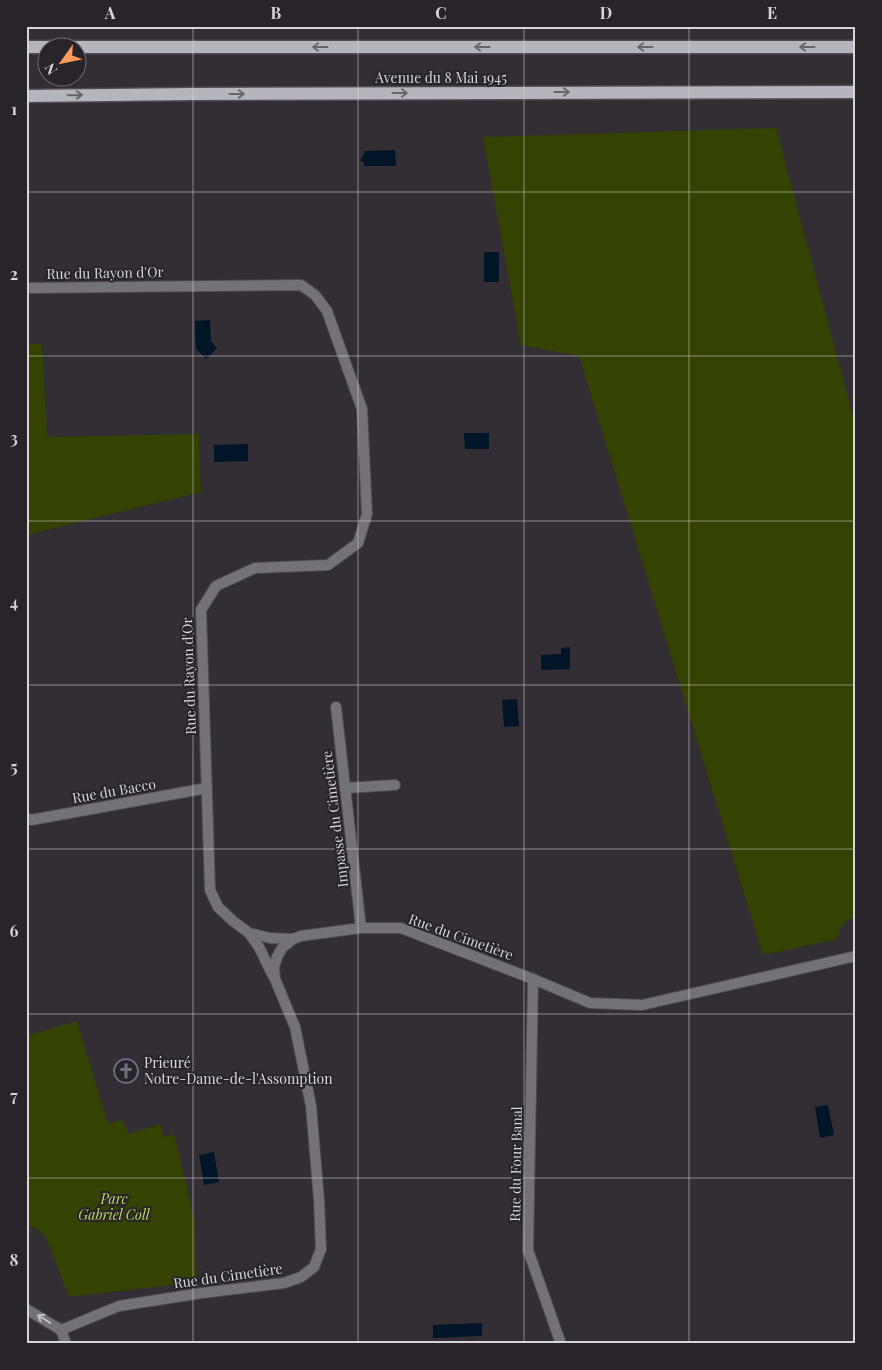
<svg xmlns="http://www.w3.org/2000/svg" width="882" height="1370" font-family="'Playfair Display',serif">
<style>
.green{fill:#344202}
.water{fill:#001628}
.lines{fill:none;stroke-linecap:round;stroke-linejoin:round}
.service-casing{stroke:#504c52;stroke-width:12}
.minor-casing{stroke:#504c52;stroke-width:12}
.primary-casing{stroke:#504c52;stroke-width:15}
.service{stroke:#737377;stroke-width:10}
.minor{stroke:#737377;stroke-width:10}
.primary{stroke:#b5b6bd;stroke-width:12}
.oneway{stroke:#67666c}
.oneway2{stroke:#c3c1c5}
.grid{fill:none;stroke:#d7d5d9;stroke-width:1;stroke-opacity:0.55}
.labels{text-anchor:middle;stroke-width:4;stroke-linejoin:round;paint-order:stroke}
.street-label{font-size:14px;fill:#d7d5d9;stroke:#28242a}
.poi-label{font-size:14px;fill:#d7d5d9;stroke:#28242a;text-anchor:start}
.park-label{font-size:14px;font-style:italic;fill:#b7d85e;stroke:#28242a}
.neatline{fill:none;stroke:#d7d5d9;stroke-width:2}
.grid-label{font-size:16px;text-anchor:middle;font-weight:bold;fill:#d7d5d9}
</style>
<rect width="100%" height="100%" fill="#322e34"/>
<!-- green -->
<g class="green">
<path d="M776,128l80,299v490c-14,5 -16,8 -18,22l-75,16 -184,-599 -58,-11 -38,-208z"/>
<path d="M26,311h2v32l14,1 5,93 152,-3 2,58 -175,43z"/>
<path d="M77,1021l31,103 14,-4 7,14 31,-10 4,13 10,-3 21,87 2,61 -128,15 -23,-60 -9,-8 -11,-4v-189z"/>
</g>
<!-- water -->
<g class="water">
<path d="M395,150l1,16h-32v-4l-3,-1v-3l3,-4 1,-3z"/>
<rect x="484" y="252" width="15" height="30"/>
<path d="M210,320l1,21 6,7 -11,11 -10,-10 -1,-28z"/>
<path d="M464,433h25v16h-24z"/>
<path d="M248,444v17l-34,1v-17z"/>
<path d="M570,647v22l-29,1v-15l20,-1v-6z"/>
<path d="M517,699l2,27 -15,1 -2,-27z"/>
<path d="M828,1105l6,30 -14,3 -5,-31z"/>
<path d="M214,1152l5,30 -15,3 -5,-30z"/>
<path d="M482,1323v13l-49,2v-13z"/>
</g>
<g class="lines">
<!-- service casing -->
<g class="service-casing">
<g id="service">
<path d="M336,707l25,221"/>
<path d="M345,788l50,-3"/>
<path d="M528,1250l33,94"/>
</g>
</g>
<!-- minor casing -->
<g class="minor-casing">
<g id="minor">
<path d="M26,288l275,-3 14,10 12,16 35,98 5,105 -9,29 -30,22 -73,3 -39,18 -15,24 9,280 8,17 15,14 16,12 21,5 23,1"/>
<path d="M26,818l5,2 176,-32"/>
<path d="M249,933l10,14 14,29"/>
<path d="M528,1250l5,-271"/>
<path d="M26,1309l35,21"/>
<path d="M61,1330l58,-24 83,-13 82,-10 17,-6 13,-10 7,-18 -2,-49 -8,-94 -16,-79 -20,-48 -1,-12 3,-10 5,-9 11,-9 8,-3 60,-8h40l132,51 57,24 52,2 214,-49"/>
<path d="M61,1330l5,14"/>
</g>
</g>
<!-- primary casing -->
<g class="primary-casing">
<g id="primary">
<path d="M26,47h830"/>
<path d="M26,96l165,-2 665,-2"/>
</g>
</g>
<!-- service -->
<use href="#service" class="service"/>
<!-- minor -->
<use href="#minor" class="minor"/>
<!-- primary -->
<use href="#primary" class="primary"/>
</g>
<!-- one-way arrows -->
<defs><path id="oneway-shaft" d="M-6 0H5M1.5-3L5.5 0L1.5 3" fill="none" stroke-width="1.6" stroke-linecap="round" stroke-linejoin="round" transform="scale(1.25)"/></defs>
<g class="oneway">
<use href="#oneway-shaft" transform="translate(320 47) rotate(-180)"/>
<use href="#oneway-shaft" transform="translate(482 47) rotate(-180)"/>
<use href="#oneway-shaft" transform="translate(645 47) rotate(-180)"/>
<use href="#oneway-shaft" transform="translate(807 47) rotate(-180)"/>
<use href="#oneway-shaft" transform="translate(562 92)"/>
<use href="#oneway-shaft" transform="translate(400 93)"/>
<use href="#oneway-shaft" transform="translate(237 94)"/>
<use href="#oneway-shaft" transform="translate(75 95) rotate(-1)"/>
</g>
<use class="oneway2" href="#oneway-shaft" transform="translate(44 1319) rotate(-148)"/>
<!-- grid -->
<path class="grid" d="M193,26v1318M358,26v1318M524,26v1318M689,26v1318M26,192h830M26,356h830M26,521h830M26,685h830M26,849h830M26,1014h830M26,1178h830"/>
<!-- icons -->
<defs>
<g id="church-ring" transform="scale(1.25)"><circle r="9.5" fill="#28242a" stroke="#6b7280" stroke-width="1.5"/><path d="M-1.2-6h2.4v3.5h3.3v2.4h-3.3V6h-2.4V-.1h-3.3v-2.4h3.3Z" fill="#6b7280"/></g>
</defs>
<g fill-rule="evenodd">
<use href="#church-ring" x="126" y="1071"/>
</g>
<g class="labels">
<!-- street labels -->
<g class="street-label">
<text x="441" y="83">Avenue du 8 Mai 1945</text>
<text transform="translate(105 273) rotate(-1)" y="5">Rue du Rayon d'Or</text>
<text transform="translate(189 676) rotate(-92)" y="5">Rue du Rayon d'Or</text>
<text transform="translate(114 791) rotate(-10)" y="5">Rue du Bacco</text>
<text transform="translate(335 819) rotate(-97)" y="5">Impasse du Cimetière</text>
<text transform="translate(461 937) rotate(20)" y="5">Rue du Cimetière</text>
<text transform="translate(516 1164) rotate(-89)" y="5">Rue du Four Banal</text>
<text transform="translate(228 1276) rotate(-8)" y="5">Rue du Cimetière</text>
</g>
<!-- poi labels -->
<g class="poi-label">
<text x="144" y="1068">Prieuré<tspan x="144" dy="16">Notre-Dame-de-l'Assomption</tspan></text>
</g>
<!-- park labels -->
<g class="park-label">
<text x="114" y="1204">Parc<tspan x="114" dy="16">Gabriel Coll</tspan></text>
</g>
</g>
<!-- border -->
<rect width="882" height="1370" fill="none" stroke="#28242a" stroke-width="55"/>
<!-- north arrow -->
<g transform="translate(62 62) rotate(237)"><circle r="24" fill="#28242a" stroke="#6e6b70"/>
<path d="M0-4L9 19L0 12L-9 19Z" fill="#ff9b5a"/>
<text y="-8" font-size="14" font-weight="bold" text-anchor="middle" fill="#d7d5d9">N</text>
</g>
<rect x="28" y="28" width="826" height="1314" class="neatline"/>
<g class="grid-label">
<text x="110" y="19">A</text>
<text x="276" y="19">B</text>
<text x="441" y="19">C</text>
<text x="606" y="19">D</text>
<text x="772" y="19">E</text>
<text x="14" y="115">1</text>
<text x="14" y="280">2</text>
<text x="14" y="444">3</text>
<text x="14" y="608">4</text>
<text x="14" y="773">5</text>
<text x="14" y="937">6</text>
<text x="14" y="1102">7</text>
<text x="14" y="1266">8</text>
</g>
</svg>
